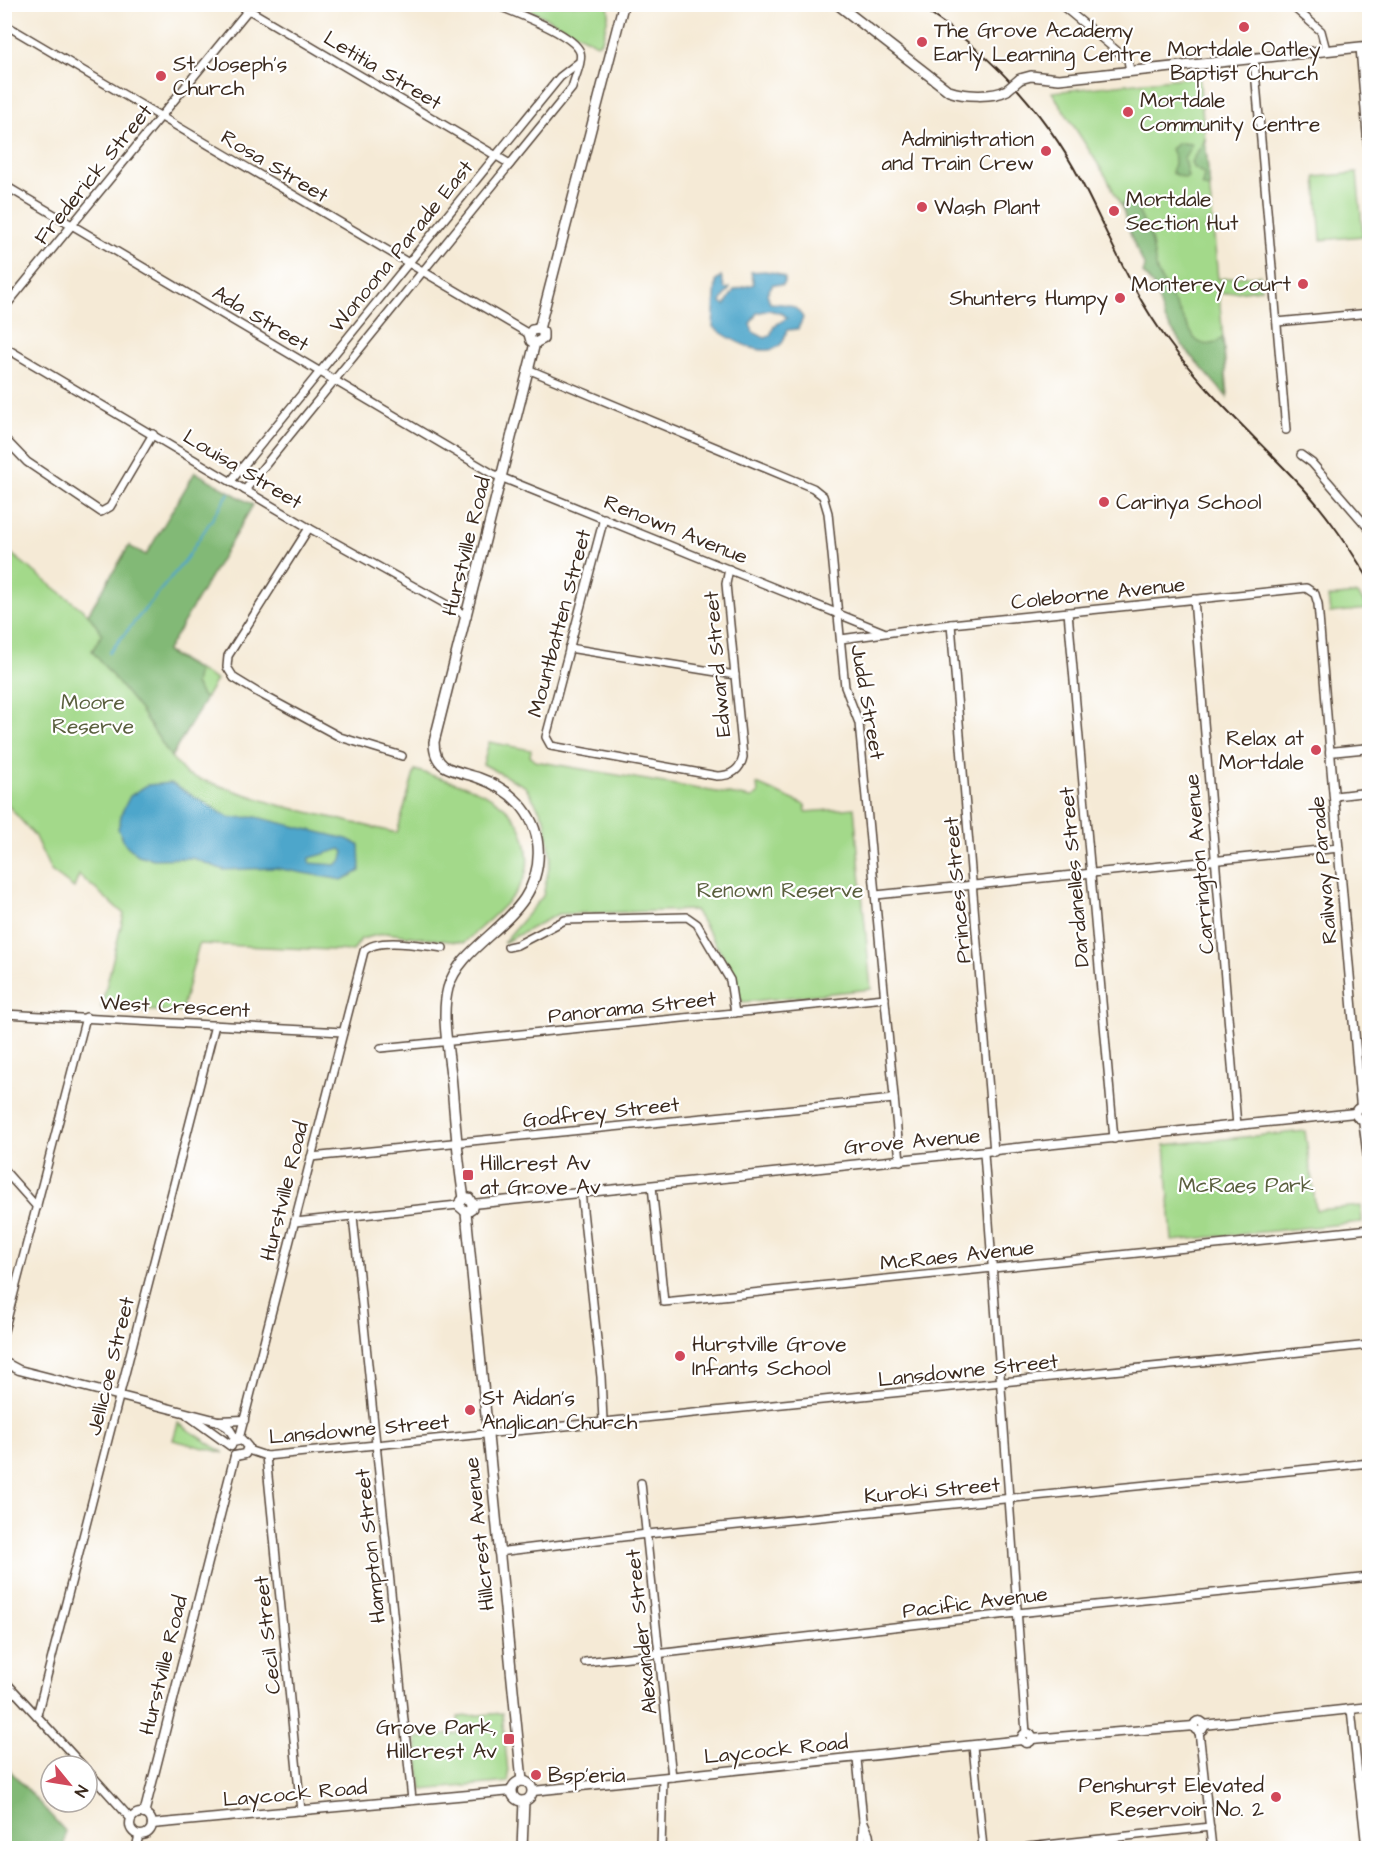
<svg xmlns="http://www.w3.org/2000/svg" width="1374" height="1853" font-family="'Architects Daughter',sans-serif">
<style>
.green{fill:#a3d98a;stroke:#6f8254;stroke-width:1.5}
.forest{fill:#82b976;stroke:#5e724a;stroke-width:1.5}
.water{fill:#4ea6cb;stroke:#446874;stroke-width:1.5;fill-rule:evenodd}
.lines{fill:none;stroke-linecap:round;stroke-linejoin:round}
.stream{stroke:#4ea6cb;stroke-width:2}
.minor-casing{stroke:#57473a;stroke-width:10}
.tertiary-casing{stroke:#57473a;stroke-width:11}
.secondary-casing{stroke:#57473a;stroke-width:12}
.minor{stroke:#fff;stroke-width:7}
.tertiary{stroke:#fff;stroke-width:8}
.secondary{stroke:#fff;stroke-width:9}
.rail{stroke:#3b2a1e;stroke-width:2}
.secondary-bridge-casing{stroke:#57473a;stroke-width:12;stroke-linecap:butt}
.secondary-bridge{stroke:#fff;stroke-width:9}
.poi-dot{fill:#d1495b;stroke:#fff;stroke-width:2}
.labels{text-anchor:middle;stroke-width:4.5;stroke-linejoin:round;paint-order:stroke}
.poi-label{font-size:21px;fill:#3b2a1e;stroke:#fff;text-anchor:start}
.street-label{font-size:21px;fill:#3b2a1e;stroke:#fff}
.park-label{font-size:21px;fill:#5a5f3e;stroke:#fff}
</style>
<rect width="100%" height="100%" fill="#fff"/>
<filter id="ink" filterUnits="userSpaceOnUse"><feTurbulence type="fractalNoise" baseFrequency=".0167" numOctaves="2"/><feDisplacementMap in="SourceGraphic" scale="12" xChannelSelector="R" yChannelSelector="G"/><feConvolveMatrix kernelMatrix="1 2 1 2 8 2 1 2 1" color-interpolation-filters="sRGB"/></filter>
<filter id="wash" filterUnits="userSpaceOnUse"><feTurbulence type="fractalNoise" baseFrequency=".008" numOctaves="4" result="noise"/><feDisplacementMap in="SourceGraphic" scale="24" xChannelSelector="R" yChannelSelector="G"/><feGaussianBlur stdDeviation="1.35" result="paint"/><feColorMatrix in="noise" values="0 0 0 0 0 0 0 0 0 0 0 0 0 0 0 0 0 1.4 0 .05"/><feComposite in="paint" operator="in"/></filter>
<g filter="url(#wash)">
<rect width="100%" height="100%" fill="#f5ead6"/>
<!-- green -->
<g class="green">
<path d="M521,5h87l1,8 -7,28 -5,3z"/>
<path d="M1199,76l19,203 42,-4 1,14 -42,5 9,101 -53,-79 -68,-138 -55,-86z"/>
<path d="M1357,173l6,63 -42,4 -5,-63z"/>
<path d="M129,546l7,88 80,46 -45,77 16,18 91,30 119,28 18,-63c41,14 98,22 110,71 3,12 4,26 -1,37 -11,25 -41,46 -60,65l-78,-10 -25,6 -8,12 -154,-7 -18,68 -80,-4 23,-94 -45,-39 -5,13 -23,-17 -17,-36 -29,-33 -1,-254 84,66z"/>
<path d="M1358,594l11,15 -39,4 -2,-16z"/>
<path d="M489,742l42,8 -1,6 5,5 217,37 6,-4 -1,-10 48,21 1,7 48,-4 17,181 -128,13 -4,-5 -6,-24 -38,-63 -137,4 -55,29 40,-47 8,-39 -6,-38 -19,-32 -43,-23z"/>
<path d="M1305,1131l11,79 45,-4 1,16 -190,19 -7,-96z"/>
<path d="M178,1423l46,30 -51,-13z"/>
<path d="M502,1713l7,69 -87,8 -6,-52 43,-5 -1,-16z"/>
</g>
<!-- forest -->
<g class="forest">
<path d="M1205,140l5,49 -8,-4 2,-11 -11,-7 -2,-5z"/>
<path d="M1178,143l14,1 -8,15 4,18 -3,1 -13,-5 3,-15 -4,-9z"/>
<path d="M1128,200l9,9 14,29 6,34 38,67c9,8 20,7 28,-2l4,60 -41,-47 -21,-30 -11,-33 -11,-14 2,-6c-11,-23 -19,-40 -23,-63z"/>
<path d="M195,472l58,33 -87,147 32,18 -3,14 10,16 -34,57 -31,-47 -48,-59 10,-17 -14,-20 41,-68 17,9z"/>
<path d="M4,1764l61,67 -1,17h-59z"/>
</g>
<!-- water -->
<g class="water">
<path d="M765,271l11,2 9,5 -2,7 -10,-1 -6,9 3,10c14,1 26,0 33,15l-5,11 -11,1c-2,4 -2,10 -5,13 -16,19 -54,-5 -69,-16l3,-46 5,-5 4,13 5,-1 -9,14 4,3 9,-15 20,-6 -3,-12zM769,310l14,4 4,4 -13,8 -4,10 -5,2 -12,-6 -3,-8 7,-11z"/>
<path d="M171,783l59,35 26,-1 91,22 12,6 1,26 -18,9 -67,-12 -51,2 -32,-12 -38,1 -16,-4 -12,-10 -8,-16 4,-17 8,-16 17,-11zM341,849l3,3 -2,7 -6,6 -26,-2v-5z"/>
</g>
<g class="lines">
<!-- stream -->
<path class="stream" d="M109,653l77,-94 43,-66"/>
</g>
</g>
<g filter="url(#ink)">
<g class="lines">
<!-- minor casing -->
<g class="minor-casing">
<g id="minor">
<path d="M239,4l271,160"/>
<path d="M1060,4l68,56 2,11"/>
<path d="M1290,4l31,27 5,19"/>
<path d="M4,24l525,310"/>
<path d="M1360,47l10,125"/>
<path d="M1254,59l32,371"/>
<path d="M4,185l489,289 390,158"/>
<path d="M4,308l249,-304"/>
<path d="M1277,322l93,-9"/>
<path d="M4,347l305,181 158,88"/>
<path d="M530,370l283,118 10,8 5,17 17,174 14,36 41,438"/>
<path d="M4,438l23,24 74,50 9,-5 43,-73"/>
<path d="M1301,455l11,8 58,67"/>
<path d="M231,481l329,-404 18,-14"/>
<path d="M245,490l327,-402c2,-9 11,-27 8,-36 -7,-19 -68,-40 -86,-48"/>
<path d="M604,518l-58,219 5,9 166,30c13,0 23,-5 26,-19l-17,-173 3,-15"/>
<path d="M309,528l-81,128 -1,11 7,11 23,14 83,45 62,19"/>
<path d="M1194,599l43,527"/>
<path d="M1068,612l46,527"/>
<path d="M951,624l43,528"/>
<path d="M841,639l110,-15 355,-36 9,6 3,10 12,148"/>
<path d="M569,648l166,27"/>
<path d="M1335,796l35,-4"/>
<path d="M876,895l463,-47"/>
<path d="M508,947l9,-2 48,-25 122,-3 10,7 33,56 5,33"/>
<path d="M4,1014l339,18"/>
<path d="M381,1048l504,-50"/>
<path d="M984,1153l42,580"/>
<path d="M311,1157l583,-58"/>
<path d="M4,1170l33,37"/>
<path d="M652,1186l12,116 706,-73"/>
<path d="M581,1192l20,185 2,44"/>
<path d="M353,1216l59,584"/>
<path d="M295,1222l163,-17"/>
<path d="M4,1331l82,-314"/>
<path d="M239,1439l125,-488c14,-15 59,-5 79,-3"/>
<path d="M248,1450l18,6 1104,-111"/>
<path d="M266,1456l35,355"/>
<path d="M641,1483l31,294"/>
<path d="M498,1552l149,-18 723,-71"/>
<path d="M585,1662l432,-49 353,-36"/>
<path d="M4,1680l79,86"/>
<path d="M1351,1709l15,139"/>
<path d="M37,1715l178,-690"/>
<path d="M1199,1731l13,117"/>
<path d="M973,1746l10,102"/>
<path d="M857,1759l6,61 -1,28"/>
<path d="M87,1770l44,49"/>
<path d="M863,1820l6,14 2,14"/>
<path d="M1028,1847l182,-20"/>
<path d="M136,1848l3,-13"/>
<path d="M661,1848l2,-70"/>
</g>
</g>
<!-- tertiary casing -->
<g class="tertiary-casing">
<g id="tertiary">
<path d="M1361,1107l-31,-355 40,-4"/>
<circle cx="1361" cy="1113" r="5.5"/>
<path d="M1363,1119l7,55"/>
<path d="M472,1204l883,-91"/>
<path d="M4,1362l15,8 199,51 10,6 8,13"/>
<path d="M188,1415l43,31"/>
<path d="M219,1421l25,-1"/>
<path d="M233,1442l9,-2 6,7 -3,7 -10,2"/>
<circle cx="1199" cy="1726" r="5"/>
<path d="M1203,1725l167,-18"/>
<circle cx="1027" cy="1738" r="5"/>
<path d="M1032,1739l162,-13"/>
<path d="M533,1791l489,-51"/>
<circle cx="141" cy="1824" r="11"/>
<path d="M144,1814l91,-358"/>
<path d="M152,1824l360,-33"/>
</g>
</g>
<!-- secondary casing -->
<g class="secondary-casing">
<g id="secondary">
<path d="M837,4l112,87c14,5 44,7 58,-1"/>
<path d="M1020,79l11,-3 28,3 311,-33"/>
<path d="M539,329l84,-323"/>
<path d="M535,343l-4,-2 -2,-7 3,-4 7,-1"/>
<path d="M535,343l8,-4v-7l-4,-3"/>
<path d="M464,1198c-7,-41 -9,-82 -13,-123 -3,-27 -10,-60 -3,-87 15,-52 96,-69 90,-142 -3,-34 -28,-57 -59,-68 -11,-4 -25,-6 -35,-12 -8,-6 -10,-15 -10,-24l101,-399"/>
<path d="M464,1198h5l3,6v4l-6,4"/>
<path d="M464,1198l-6,7 8,7"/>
<path d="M466,1212l56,569"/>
<circle cx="522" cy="1791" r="10"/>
<path d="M522,1848l2,-47"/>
</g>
</g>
<!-- minor -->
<use href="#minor" class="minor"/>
<!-- tertiary -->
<use href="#tertiary" class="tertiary"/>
<!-- secondary -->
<use href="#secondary" class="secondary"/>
<!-- rail -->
<path class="rail" d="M915,4c70,44 128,104 166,177 28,54 50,111 87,160 39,54 90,98 135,147 26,28 47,61 67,93"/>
<!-- secondary-bridge casing -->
<g class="secondary-bridge-casing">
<path id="secondary-bridge" d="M1007,90l13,-11"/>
</g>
<!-- secondary-bridge -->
<use href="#secondary-bridge" class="secondary-bridge"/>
</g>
</g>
<!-- markers -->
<g class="poi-dot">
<circle cx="1244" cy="27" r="6"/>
<circle cx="922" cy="42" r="6"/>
<circle cx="161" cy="76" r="6"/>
<circle cx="1128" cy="112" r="6"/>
<circle cx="1046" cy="151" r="6"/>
<circle cx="922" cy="207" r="6"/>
<circle cx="1114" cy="211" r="6"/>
<circle cx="1303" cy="284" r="6"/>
<circle cx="1120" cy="298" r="6"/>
<circle cx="1104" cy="502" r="6"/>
<circle cx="1316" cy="750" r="6"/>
<rect x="462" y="1169" width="12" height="12" rx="3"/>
<circle cx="680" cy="1356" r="6"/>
<circle cx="470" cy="1410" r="6"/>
<rect x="503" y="1733" width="12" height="12" rx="3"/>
<circle cx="536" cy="1775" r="6"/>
<circle cx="1276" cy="1797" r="6"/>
</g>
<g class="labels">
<!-- poi labels -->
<g class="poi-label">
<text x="934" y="37">The Grove Academy<tspan x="934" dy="24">Early Learning Centre</tspan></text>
<text x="1244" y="56" text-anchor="middle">Mortdale Oatley<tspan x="1244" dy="24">Baptist Church</tspan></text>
<text x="173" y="71">St. Joseph's<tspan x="173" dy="24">Church</tspan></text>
<text x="1140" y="107">Mortdale<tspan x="1140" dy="24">Community Centre</tspan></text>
<text x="1034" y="146" text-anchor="end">Administration<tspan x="1034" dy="24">and Train Crew</tspan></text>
<text x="1126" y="206">Mortdale<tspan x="1126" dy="24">Section Hut</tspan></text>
<text x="934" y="214">Wash Plant</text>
<text x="1291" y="291" text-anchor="end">Monterey Court</text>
<text x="1108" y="305" text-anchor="end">Shunters Humpy</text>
<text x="1116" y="509">Carinya School</text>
<text x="1304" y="745" text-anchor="end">Relax at<tspan x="1304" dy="24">Mortdale</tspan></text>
<text x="480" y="1170">Hillcrest Av<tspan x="480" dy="24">at Grove Av</tspan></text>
<text x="692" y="1351">Hurstville Grove<tspan x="692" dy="24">Infants School</tspan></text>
<text x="482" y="1405">St Aidan's<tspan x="482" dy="24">Anglican Church</tspan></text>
<text x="497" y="1734" text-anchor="end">Grove Park,<tspan x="497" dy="24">Hillcrest Av</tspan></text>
<text x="548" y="1782">Bsp'eria</text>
<text x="1264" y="1792" text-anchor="end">Penshurst Elevated<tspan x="1264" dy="24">Reservoir No. 2</tspan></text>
</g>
<!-- street labels -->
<g class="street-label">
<text transform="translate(383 70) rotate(31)" y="7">Letitia Street</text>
<text transform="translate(275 166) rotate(31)" y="7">Rosa Street</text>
<text transform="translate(93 174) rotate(-51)" y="7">Frederick Street</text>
<text transform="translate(401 246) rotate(-51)" y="7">Wonoona Parade East</text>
<text transform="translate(261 318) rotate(31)" y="7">Ada Street</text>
<text transform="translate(243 469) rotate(31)" y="7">Louisa Street</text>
<text transform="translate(676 529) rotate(22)" y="7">Renown Avenue</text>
<text transform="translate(466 546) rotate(-76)" y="7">Hurstville Road</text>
<text transform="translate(1098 593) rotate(-6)" y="7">Coleborne Avenue</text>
<text transform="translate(559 623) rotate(-75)" y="7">Mountbatten Street</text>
<text transform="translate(717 664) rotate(-95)" y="7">Edward Street</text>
<text transform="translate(868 702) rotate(80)" y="7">Judd Street</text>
<text transform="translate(1199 864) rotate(-95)" y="7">Carrington Avenue</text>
<text transform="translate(1323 870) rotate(-95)" y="7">Railway Parade</text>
<text transform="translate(1074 877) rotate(-95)" y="7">Dardanelles Street</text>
<text transform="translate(957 890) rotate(-95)" y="7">Princes Street</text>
<text transform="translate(175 1006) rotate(3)" y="7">West Crescent</text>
<text transform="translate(632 1007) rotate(-6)" y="7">Panorama Street</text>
<text transform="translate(601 1112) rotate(-6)" y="7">Godfrey Street</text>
<text transform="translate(912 1141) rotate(-5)" y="7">Grove Avenue</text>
<text transform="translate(284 1191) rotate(-76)" y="7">Hurstville Road</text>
<text transform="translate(957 1255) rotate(-6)" y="7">McRaes Avenue</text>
<text transform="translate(110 1366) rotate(-76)" y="7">Jellicoe Street</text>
<text transform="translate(968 1370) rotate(-6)" y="7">Lansdowne Street</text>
<text transform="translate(359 1429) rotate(-5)" y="7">Lansdowne Street</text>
<text transform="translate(932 1490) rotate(-5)" y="7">Kuroki Street</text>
<text transform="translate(479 1534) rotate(-96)" y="7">Hillcrest Avenue</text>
<text transform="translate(370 1546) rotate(-96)" y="7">Hampton Street</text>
<text transform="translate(975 1602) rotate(-7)" y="7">Pacific Avenue</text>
<text transform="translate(641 1632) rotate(-96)" y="7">Alexander Street</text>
<text transform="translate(267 1635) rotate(-96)" y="7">Cecil Street</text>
<text transform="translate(163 1665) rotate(-76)" y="7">Hurstville Road</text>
<text transform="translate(776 1749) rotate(-6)" y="7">Laycock Road</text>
<text transform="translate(295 1793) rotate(-5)" y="7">Laycock Road</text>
</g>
<!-- park labels -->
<g class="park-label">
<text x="93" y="709">Moore<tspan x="93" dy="24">Reserve</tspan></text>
<text x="780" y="897">Renown Reserve</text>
<text x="1246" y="1192">McRaes Park</text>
</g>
</g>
<!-- margin -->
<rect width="1374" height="1853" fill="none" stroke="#fff" stroke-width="24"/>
<!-- north arrow -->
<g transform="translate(69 1784) rotate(120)"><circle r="28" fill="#ffffff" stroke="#b1aaa5" stroke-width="1.5"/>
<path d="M0-4.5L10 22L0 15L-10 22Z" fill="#d1495b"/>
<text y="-9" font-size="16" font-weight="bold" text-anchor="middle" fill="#3b2a1e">N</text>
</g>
</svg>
